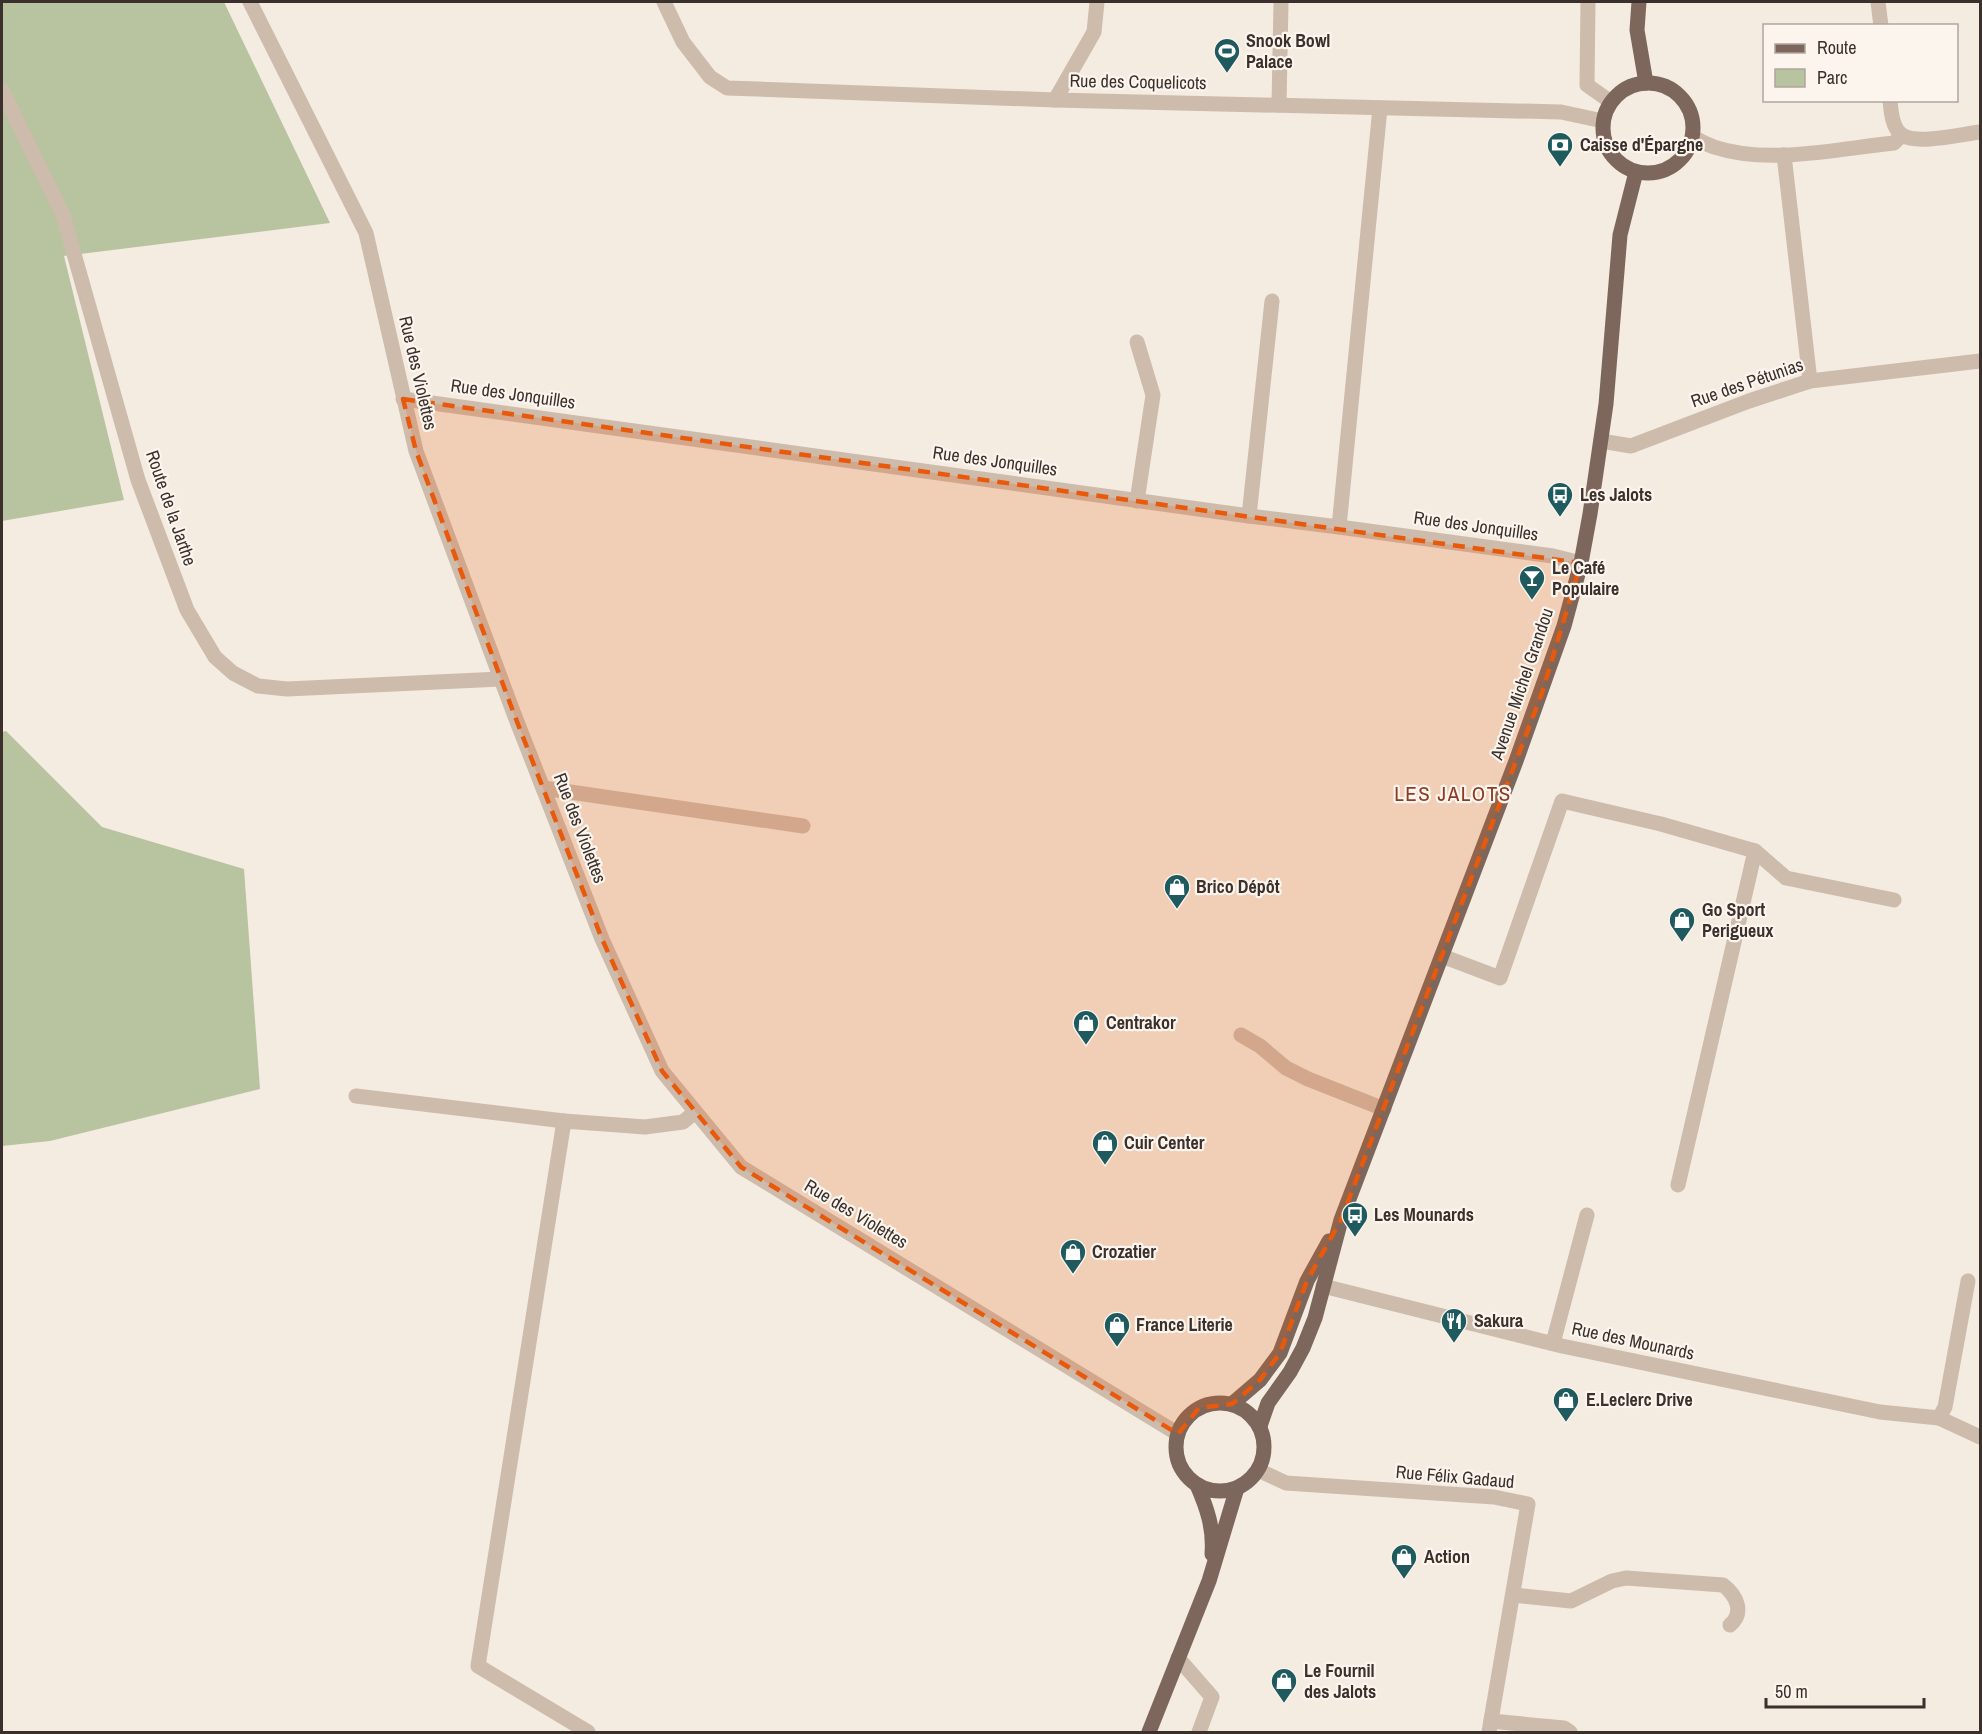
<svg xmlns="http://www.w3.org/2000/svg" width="1982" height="1734" font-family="'Archivo Narrow',sans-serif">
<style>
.green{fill:#b8c4a0}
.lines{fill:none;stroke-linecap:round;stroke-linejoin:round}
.minor{stroke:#cdbbac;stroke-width:15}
.major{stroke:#7d675c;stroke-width:15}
.marked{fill:#e8590c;fill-opacity:0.2;stroke:#e8590c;stroke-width:4.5;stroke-dasharray:12 8;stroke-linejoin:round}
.labels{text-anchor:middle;stroke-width:4.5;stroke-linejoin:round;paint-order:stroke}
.poi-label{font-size:18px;font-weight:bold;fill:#3b302b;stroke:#fbf5ee;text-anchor:start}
.street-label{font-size:18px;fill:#3b302b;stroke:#fbf5ee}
.quarter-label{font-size:21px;letter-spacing:1.5px;fill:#8c3b22;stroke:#fbf5ee}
</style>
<rect width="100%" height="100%" fill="#f4ebe1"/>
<!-- green -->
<g class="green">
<path d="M2,2h222l106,221 -266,33 60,244 -122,21z"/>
<path d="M6,731l96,96 142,42 16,220 -210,52 -48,5v-414z"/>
</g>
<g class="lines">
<!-- minor -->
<g class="minor">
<path d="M250,2l116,231 50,218 98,263 88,225 60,132 79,96 437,267"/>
<path d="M664,2l19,40 27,35 17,11 328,12 506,12 42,9"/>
<path d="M1588,2l-1,83 24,17"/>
<path d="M1878,2l3,24"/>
<path d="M2,90l61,125 75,265 49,130 28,47 18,16 25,13 29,3 214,-10"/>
<path d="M1055,100l39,-68 3,-30"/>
<path d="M1890,100c1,11 2,28 12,35 15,10 60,-1 78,-3"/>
<path d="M1279,105l2,-103"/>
<path d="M1692,137c7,3 14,7 22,10 54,18 123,2 180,-4l8,-8"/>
<path d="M1784,155l26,226"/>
<path d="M1137,342l16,53 -16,106"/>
<path d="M403,399l846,117 90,11 214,29 28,7"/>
<path d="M1601,441l30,5 118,-45 61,-20 170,-20"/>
<path d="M1249,516l23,-215"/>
<path d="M1339,527l41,-419"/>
<path d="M543,788l260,38"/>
<path d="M1442,956l58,22 62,-177 99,23 94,27 31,27 108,22"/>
<path d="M1241,1035l19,11 26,22 22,11 76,30"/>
<path d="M356,1096l208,25"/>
<path d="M1678,1185l77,-334"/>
<path d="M1323,1286l239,60 318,66 59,6 41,19"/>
<path d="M1553,1343l34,-128"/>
<path d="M1939,1418l6,-11 23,-126"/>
<path d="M1258,1470l28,13 208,14 34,7 -39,228"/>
<path d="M1513,1595l58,6 41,-20 14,-3 97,7c13,10 22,27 7,40"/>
<path d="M1178,1658l34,39 -13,35"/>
<path d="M1491,1721l73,7 6,4"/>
<path d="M588,1732l-110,-66 86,-545 81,6 38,-5 12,-10"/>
</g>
<!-- major -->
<g class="major">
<path d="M1639,2l-2,28 9,53"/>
<circle cx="1648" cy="128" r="45"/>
<circle cx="1220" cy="1447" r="44"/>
<path d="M1232,1404l28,-24 20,-27 27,-72 22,-40"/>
<path d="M1260,1426l8,-23 22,-31 13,-24 12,-30 26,-98 175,-459 48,-135 17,-63 9,-49 16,-110 14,-169 16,-63"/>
<path d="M1197,1485c10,23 17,43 15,69"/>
<path d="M1149,1732l60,-151 28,-93"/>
</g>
</g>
<!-- marked area -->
<path class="marked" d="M403,399l1178,164 -39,130 -201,527 -34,61 -27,72 -20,27 -28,24 -33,4 -21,26 -437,-267 -79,-96 -60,-132 -88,-225 -98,-263z"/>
<!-- icons -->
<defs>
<g id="stadium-pin" transform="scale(1.35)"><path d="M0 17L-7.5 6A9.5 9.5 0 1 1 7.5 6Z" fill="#1f5a5e" stroke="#fbf5ee"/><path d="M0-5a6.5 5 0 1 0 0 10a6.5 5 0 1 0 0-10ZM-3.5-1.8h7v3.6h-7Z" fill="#fff"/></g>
<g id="bank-pin" transform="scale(1.35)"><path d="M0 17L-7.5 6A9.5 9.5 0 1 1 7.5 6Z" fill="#1f5a5e" stroke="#fbf5ee"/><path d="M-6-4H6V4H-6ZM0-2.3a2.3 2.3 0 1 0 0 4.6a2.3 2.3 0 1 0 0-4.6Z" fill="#fff"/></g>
<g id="bus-pin" transform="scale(1.35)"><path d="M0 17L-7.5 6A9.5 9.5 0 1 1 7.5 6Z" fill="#1f5a5e" stroke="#fbf5ee"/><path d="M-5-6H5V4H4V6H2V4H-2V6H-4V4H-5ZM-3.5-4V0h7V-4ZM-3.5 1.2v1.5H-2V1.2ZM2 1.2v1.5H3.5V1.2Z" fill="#fff"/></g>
<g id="bar-pin" transform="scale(1.35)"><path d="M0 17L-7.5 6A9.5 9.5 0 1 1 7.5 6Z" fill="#1f5a5e" stroke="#fbf5ee"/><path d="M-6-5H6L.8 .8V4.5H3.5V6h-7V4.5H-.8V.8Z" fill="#fff"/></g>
<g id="shop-pin" transform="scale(1.35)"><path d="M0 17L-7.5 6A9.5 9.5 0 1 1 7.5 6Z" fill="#1f5a5e" stroke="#fbf5ee"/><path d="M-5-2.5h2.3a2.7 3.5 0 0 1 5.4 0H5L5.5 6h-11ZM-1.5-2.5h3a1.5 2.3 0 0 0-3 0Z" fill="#fff"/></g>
<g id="restaurant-pin" transform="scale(1.35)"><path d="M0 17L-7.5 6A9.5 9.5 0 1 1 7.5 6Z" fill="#1f5a5e" stroke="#fbf5ee"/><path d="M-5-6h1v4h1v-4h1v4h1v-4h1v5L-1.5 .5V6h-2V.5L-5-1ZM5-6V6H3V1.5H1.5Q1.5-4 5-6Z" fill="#fff"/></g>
</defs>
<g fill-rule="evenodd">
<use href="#stadium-pin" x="1227" y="51"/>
<use href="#bank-pin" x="1560" y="145"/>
<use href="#bus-pin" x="1560" y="495"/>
<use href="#bar-pin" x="1532" y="578"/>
<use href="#shop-pin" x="1177" y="887"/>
<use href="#shop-pin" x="1682" y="920"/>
<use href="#shop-pin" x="1086" y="1023"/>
<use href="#shop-pin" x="1105" y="1143"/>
<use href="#bus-pin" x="1355" y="1215"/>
<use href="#shop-pin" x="1073" y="1252"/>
<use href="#restaurant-pin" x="1454" y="1321"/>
<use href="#shop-pin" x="1117" y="1325"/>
<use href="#shop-pin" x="1566" y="1400"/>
<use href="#shop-pin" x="1404" y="1557"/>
<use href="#shop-pin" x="1284" y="1681"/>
</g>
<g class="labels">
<!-- poi labels -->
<g class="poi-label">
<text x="1246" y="47">Snook Bowl<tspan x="1246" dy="21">Palace</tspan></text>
<text x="1580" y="151">Caisse d'Épargne</text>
<text x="1580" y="501">Les Jalots</text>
<text x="1552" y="574">Le Café<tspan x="1552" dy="21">Populaire</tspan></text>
<text x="1196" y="893">Brico Dépôt</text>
<text x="1702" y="916">Go Sport<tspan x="1702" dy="21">Perigueux</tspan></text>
<text x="1106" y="1029">Centrakor</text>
<text x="1124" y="1149">Cuir Center</text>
<text x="1374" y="1221">Les Mounards</text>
<text x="1092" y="1258">Crozatier</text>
<text x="1474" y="1327">Sakura</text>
<text x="1136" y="1331">France Literie</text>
<text x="1586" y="1406">E.Leclerc Drive</text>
<text x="1424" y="1563">Action</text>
<text x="1304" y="1677">Le Fournil<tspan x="1304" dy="21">des Jalots</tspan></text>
</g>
<!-- street labels -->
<g class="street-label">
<text transform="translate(1138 82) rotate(1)" y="6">Rue des Coquelicots</text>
<text transform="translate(418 373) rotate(77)" y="6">Rue des Violettes</text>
<text transform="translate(1747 383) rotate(-19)" y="6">Rue des Pétunias</text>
<text transform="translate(513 394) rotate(8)" y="6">Rue des Jonquilles</text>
<text transform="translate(995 461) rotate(8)" y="6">Rue des Jonquilles</text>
<text transform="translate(171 508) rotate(71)" y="6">Route de la Jarthe</text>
<text transform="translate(1476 526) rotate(8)" y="6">Rue des Jonquilles</text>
<text transform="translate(1522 684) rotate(-71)" y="6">Avenue Michel Grandou</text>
<text transform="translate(580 828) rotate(69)" y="6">Rue des Violettes</text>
<text transform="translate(856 1214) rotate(31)" y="6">Rue des Violettes</text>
<text transform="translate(1633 1341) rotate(12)" y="6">Rue des Mounards</text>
<text transform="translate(1455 1477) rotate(5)" y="6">Rue Félix Gadaud</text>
</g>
<!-- quarter labels -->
<g class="quarter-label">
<text x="1453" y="801">LES JALOTS</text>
</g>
</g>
<!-- border -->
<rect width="1982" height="1734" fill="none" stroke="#3b302b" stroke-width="6"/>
<!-- legend -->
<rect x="1763" y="24" width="195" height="78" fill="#fbf5ee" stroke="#aea6a0" stroke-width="1.5"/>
<rect x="1775" y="44" width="30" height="9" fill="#7d675c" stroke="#aea6a0" stroke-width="1.5"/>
<text x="1817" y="54" font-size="18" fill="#3b302b">Route</text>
<rect x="1775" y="69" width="30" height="18" fill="#b8c4a0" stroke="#aea6a0" stroke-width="1.5"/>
<text x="1817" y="84" font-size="18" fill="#3b302b">Parc</text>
<!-- scale -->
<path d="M1766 1698v9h158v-9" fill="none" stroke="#3b302b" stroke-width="3"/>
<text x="1775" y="1698" font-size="18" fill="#3b302b" stroke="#fbf5ee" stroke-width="4.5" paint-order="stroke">50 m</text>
</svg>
